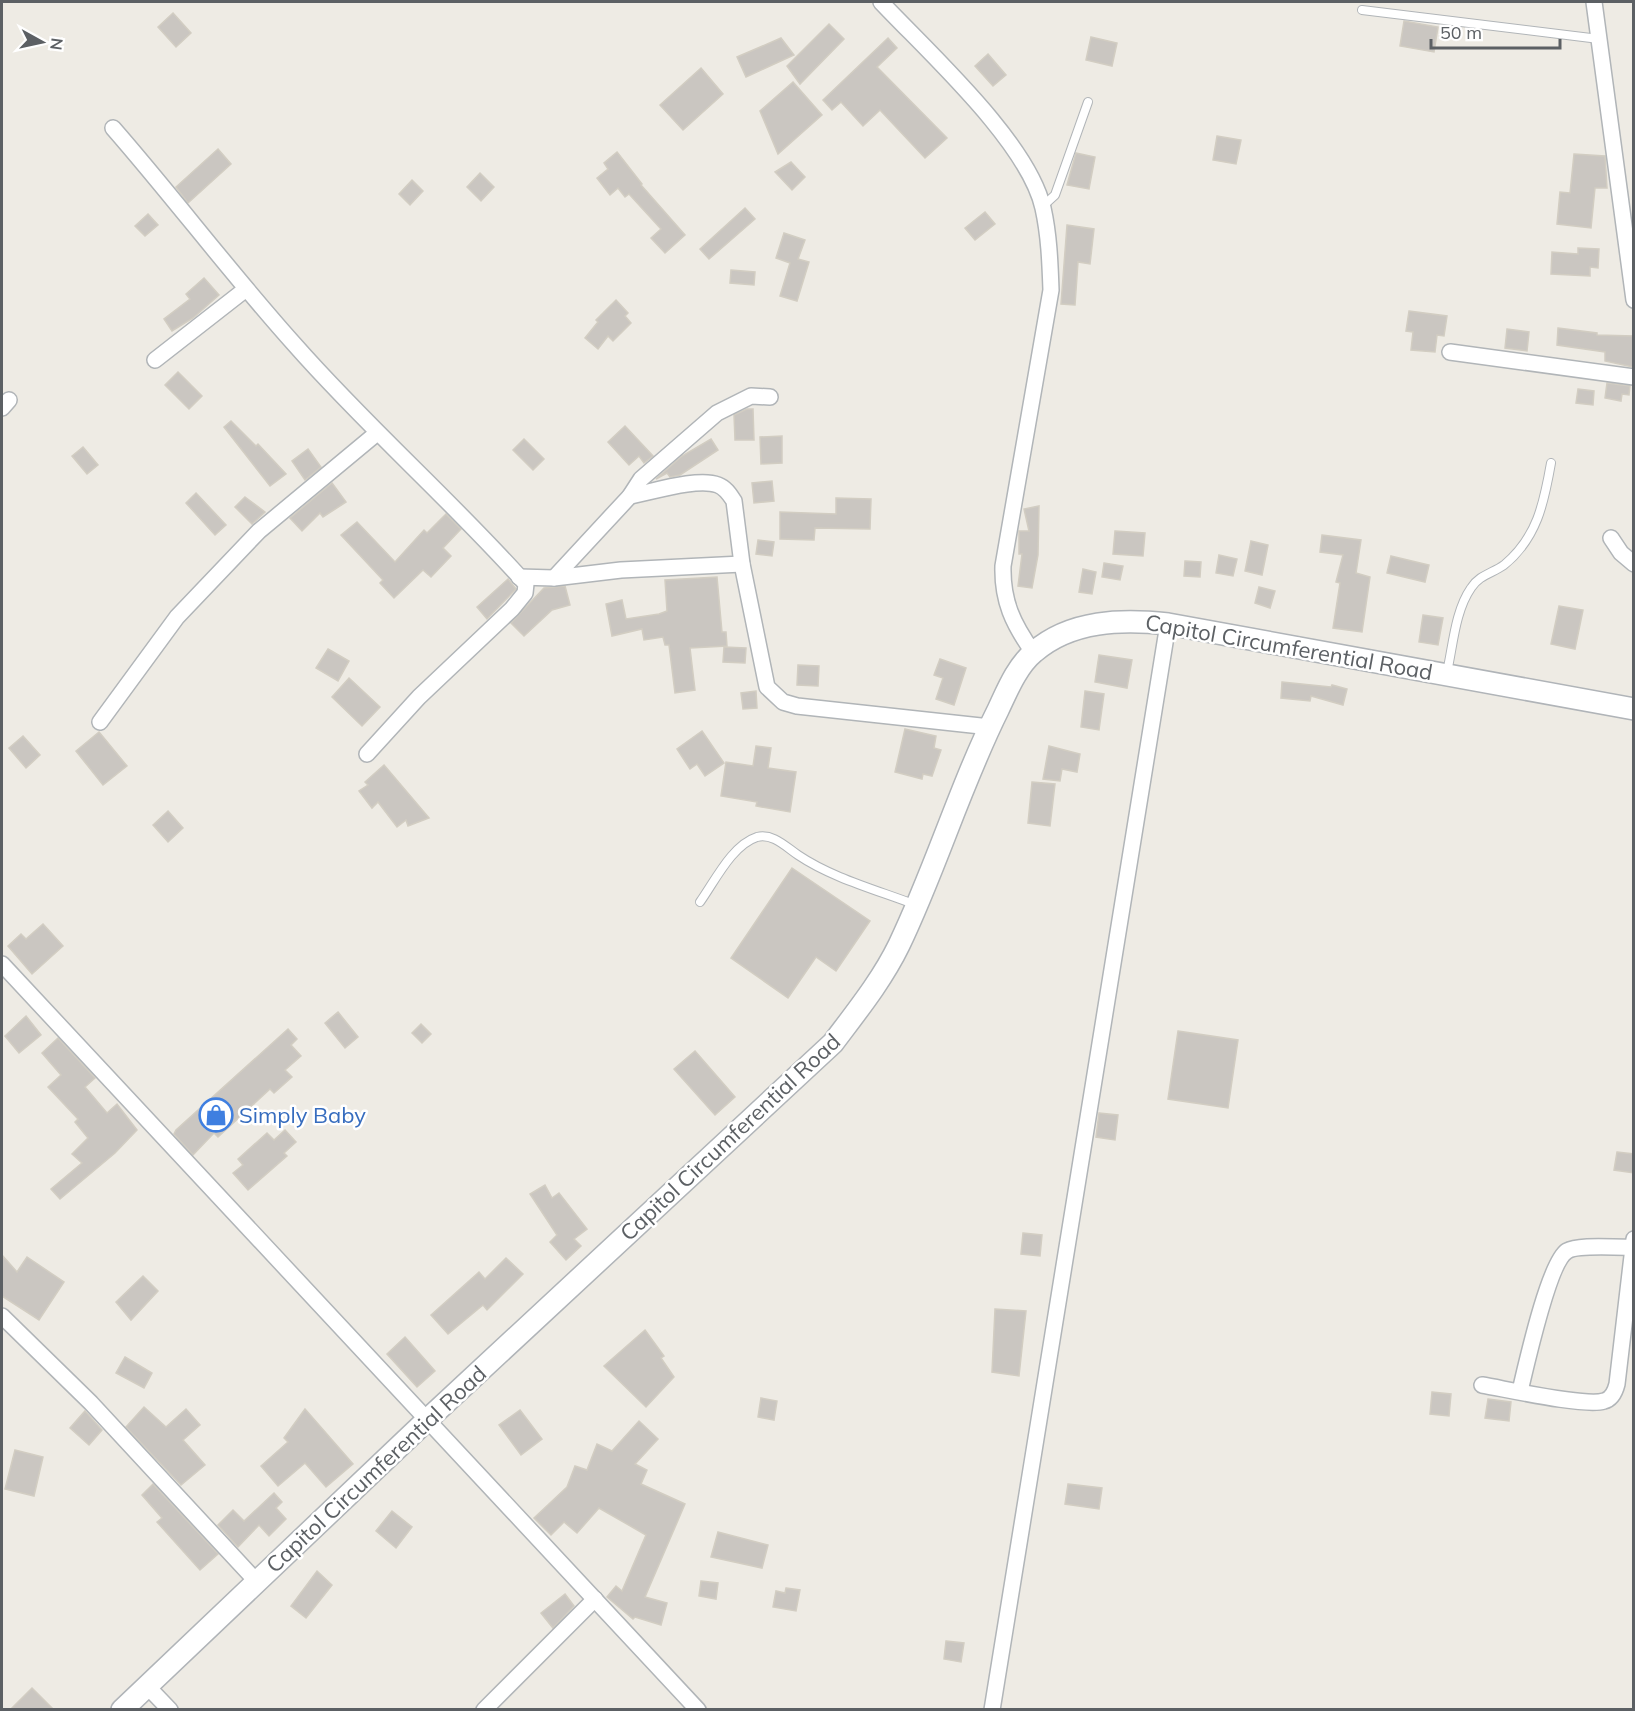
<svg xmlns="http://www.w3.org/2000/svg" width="1635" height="1711" font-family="Mulish,sans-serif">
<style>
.building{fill:#cac6c1;stroke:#d2cdc2;stroke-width:1.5}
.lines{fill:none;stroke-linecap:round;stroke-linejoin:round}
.lane-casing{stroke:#b1b5b8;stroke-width:10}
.street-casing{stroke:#b1b5b8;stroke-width:18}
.secondary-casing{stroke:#b0b4b8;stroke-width:24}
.lane{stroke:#fff;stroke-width:8}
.street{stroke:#fff;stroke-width:15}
.secondary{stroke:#fff;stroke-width:21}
.labels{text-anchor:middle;stroke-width:5;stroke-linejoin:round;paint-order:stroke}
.street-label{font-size:22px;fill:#5c6064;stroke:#fff}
.shop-label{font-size:22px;fill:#366cbe;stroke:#fff;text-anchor:start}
</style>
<rect width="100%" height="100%" fill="#eeebe4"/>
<!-- building -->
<g class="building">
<path d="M173,13l18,20 -15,14 -18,-20z"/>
<path d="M1404,21l34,6 -4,25 -34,-6z"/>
<path d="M829,24l15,15 -44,45 -13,-18z"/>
<path d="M1091,37l26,6 -5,23 -26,-6z"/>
<path d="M781,38l13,17 -48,22 -9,-20z"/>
<path d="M888,38l9,10 -20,19 70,71 -22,20 -45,-48 -17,16 -22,-24 -9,8 -9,-10z"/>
<path d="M988,54l18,21 -13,11 -18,-20z"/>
<path d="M701,68l22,26 -40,36 -23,-25z"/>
<path d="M793,82l29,33 -44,39 -18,-43z"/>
<path d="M1217,136l24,4 -5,24 -23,-4z"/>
<path d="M218,149l13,15 -43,39 -12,-16z"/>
<path d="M617,152l25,32 -1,1 44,50 -20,18 -14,-15 10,-9 -32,-35 -4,3 -7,-9 -8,7 -13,-17 11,-9 -4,-6z"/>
<path d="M1076,153l19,4 -6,32 -22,-4z"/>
<path d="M1574,154l31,2 2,32h-12l-4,40 -34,-4 3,-32 10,1z"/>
<path d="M791,162l14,15 -13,13 -17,-18z"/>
<path d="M480,173l14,14 -13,14 -14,-14z"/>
<path d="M412,180l11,11 -13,14 -11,-11z"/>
<path d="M745,208l10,11 -46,40 -9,-10z"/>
<path d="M985,212l10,12 -20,16 -10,-12z"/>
<path d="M148,214l10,11 -13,11 -10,-10z"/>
<path d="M1067,225l27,4 -4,35 -12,-2 -3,43 -14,-1z"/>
<path d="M784,233l21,7 -7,19 11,3 -12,39 -17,-5 10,-33 -14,-5z"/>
<path d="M1578,248l21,1 -1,19 -8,-1v9l-39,-2 1,-22 26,2z"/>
<path d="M731,270l24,2 -1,13 -24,-2z"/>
<path d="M204,278l15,17 -26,23 -21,13 -8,-12 26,-20 -4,-5z"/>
<path d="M616,300l12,13 -3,3 6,7 -18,18 -5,-5 -10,13 -13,-11 13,-16 -2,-2z"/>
<path d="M1409,311l38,5 -3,20 -7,-1 -2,17 -24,-2 2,-18 -7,-1z"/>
<path d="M1558,328l39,5v2l37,1 -1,31 -28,-6v-9l-48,-7z"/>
<path d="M1507,329l22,3 -2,19 -22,-3z"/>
<path d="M178,372l24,24 -13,13 -24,-24z"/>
<path d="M1607,383l23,3 -1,9 -7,-1 -1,7 -16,-3z"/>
<path d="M1578,389l16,2 -1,14 -17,-2z"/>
<path d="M747,409h6l1,31h-19l-1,-25z"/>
<path d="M231,421l25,25 2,-2 28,30 -16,12 -46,-59z"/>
<path d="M625,426l28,30 -9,7 -5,-7 -10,9 -21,-23z"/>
<path d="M782,436v27l-21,1 -1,-27z"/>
<path d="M524,439l20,20 -11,11 -20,-20z"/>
<path d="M711,439l7,11 -38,25 -10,2 -3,-4 -11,6 26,-23z"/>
<path d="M83,447l15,18 -11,9 -15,-18z"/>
<path d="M308,449l13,18 -16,13 -13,-19z"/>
<path d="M772,481l2,20 -20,2 -2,-20z"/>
<path d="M332,483l14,19 -23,15 -3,-4 -18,18 -12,-13z"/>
<path d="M196,493l30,32 -11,10 -29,-32z"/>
<path d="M245,497l20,15 -13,12 -17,-17z"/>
<path d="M836,498l35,1 -1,30 -55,-1 -1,12 -34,-1v-27l56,2z"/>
<path d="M1039,506l-1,49 -6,33 -14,-2 4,-32h-3v-23h10l-5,-22z"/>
<path d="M446,514l15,15 -18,19 8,8 -20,21 -8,-7 -29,28 -14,-15 3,-3 -42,-45 16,-13 38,40 29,-32 3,3z"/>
<path d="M1115,531l30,2 -2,23 -30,-2z"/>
<path d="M1322,535l39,5 -5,33 14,4 -8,55 -29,-4 7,-45 -4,-1 7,-27 -23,-3z"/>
<path d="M758,540l16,2 -2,14 -16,-2z"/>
<path d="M1251,541l17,4 -6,30 -17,-4z"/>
<path d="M1219,555l18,4 -4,17 -17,-3z"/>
<path d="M1391,556l38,9 -4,17 -38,-9z"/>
<path d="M1185,561l16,1 -1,15 -16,-1z"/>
<path d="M1104,563l19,3 -3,14 -18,-3z"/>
<path d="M1083,569l13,3 -4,22 -13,-2z"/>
<path d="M717,577l5,55h4l1,14 -37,2 5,42 -20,3 -6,-48h-4l-2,-8 -19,3 -2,-11 -30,7 -6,-32 16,-4 4,19 33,-5 8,-3 -2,-31z"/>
<path d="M508,579l8,10 -29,30 -10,-12z"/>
<path d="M565,586l5,19 -18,5 -28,26 -13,-13 33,-35z"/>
<path d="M1259,587l16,4 -5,17 -15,-5z"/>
<path d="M1559,606l24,4 -8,39 -24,-5z"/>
<path d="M1423,615l20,3 -5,27 -19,-3z"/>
<path d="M724,647l22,1 -1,15 -22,-1z"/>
<path d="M328,649l21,12 -11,20 -22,-13z"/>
<path d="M1099,655l33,5 -5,28 -32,-6z"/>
<path d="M940,659l26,9 -12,37 -18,-6 7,-21 -9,-3z"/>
<path d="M798,665l21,1 -1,20 -21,-1z"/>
<path d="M349,678l31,29 -18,19 -30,-29z"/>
<path d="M1282,682l49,5 1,-2 15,4 -4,16 -32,-9 -1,5 -29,-3z"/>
<path d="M756,691l1,17 -14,1 -2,-16z"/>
<path d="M1085,691l19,3 -5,36 -18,-3z"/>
<path d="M905,729l31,7 -2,12 7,2 -9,26 -9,-2 -1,5 -27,-7z"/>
<path d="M702,731l22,32 -19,13 -8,-12 -7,5 -13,-20z"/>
<path d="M99,732l28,34 -24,19 -27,-34z"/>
<path d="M23,736l17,19 -14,13 -17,-20z"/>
<path d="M756,746l15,2 -3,20 28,4 -6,40 -34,-6 1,-4 -36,-6 5,-34 27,4z"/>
<path d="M1049,746l31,8 -3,18 -15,-3 -2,12 -17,-2z"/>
<path d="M384,765l45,53 -21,8 -2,-6 -9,7 -19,-25 -6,6 -13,-17 9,-6 -3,-3z"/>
<path d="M1032,782l23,2 -5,42 -22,-3z"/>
<path d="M168,811l15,17 -15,14 -15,-17z"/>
<path d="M792,868l78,53 -34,50 -20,-14 -28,41 -57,-40z"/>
<path d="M43,924l20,22 -31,28 -24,-28 13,-12 5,5z"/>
<path d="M338,1012l20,25 -13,11 -20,-25z"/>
<path d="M26,1016l15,19 -22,18 -14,-17z"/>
<path d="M421,1024l10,10 -9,9 -10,-10z"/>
<path d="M288,1029l9,10 -6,6 10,11 -16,14 7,7 -18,16 -4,-4 -52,48 -4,-4 -21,22 -19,-21 2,-4z"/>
<path d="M1178,1031l60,9 -10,68 -60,-9z"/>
<path d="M58,1038l37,40 -10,9 22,26 10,-9 20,26 -22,23 -55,46 -9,-10 31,-26 -10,-9 16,-16 -13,-16 3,-3 -30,-32 13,-12 -19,-22z"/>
<path d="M695,1051l40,46 -20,18 -41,-46z"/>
<path d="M1099,1113l19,2 -3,25 -19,-3z"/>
<path d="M285,1130l11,12 -12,11 3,3 -39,34 -15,-17 10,-8 -5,-6 29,-26 7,7z"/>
<path d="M1617,1152l17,2v19l-20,-3z"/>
<path d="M545,1185l7,13 7,-5 28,36 -13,10 7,7 -15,14 -16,-18 7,-7 -27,-41z"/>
<path d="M1023,1233l19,2 -2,21 -19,-2z"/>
<path d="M2,1255l15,17 10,-15 37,25 -25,38 -37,-24z"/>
<path d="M506,1258l17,16 -36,36 -4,-5 -35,29 -17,-19 48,-43 6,7z"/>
<path d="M143,1276l15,15 -27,29 -15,-18z"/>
<path d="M995,1309l31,2 -7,65 -27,-4z"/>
<path d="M645,1330l19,26 -3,2 13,19 -28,30 -42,-41z"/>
<path d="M405,1337l30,34 -18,16 -30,-33z"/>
<path d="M125,1357l27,16 -8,15 -28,-15z"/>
<path d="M1432,1392l19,2 -2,22 -19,-2z"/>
<path d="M761,1398l16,3 -3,19 -16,-3z"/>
<path d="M1488,1399l23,3 -2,19 -24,-3z"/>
<path d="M144,1407l22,20 20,-18 14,16 -17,15 22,25 -24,20 -55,-58z"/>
<path d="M305,1409l48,55 -27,23 -21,-24 -27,23 -17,-20 27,-24 -4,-4z"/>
<path d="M520,1410l22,29 -21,16 -22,-30z"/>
<path d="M85,1411l17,19 -13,15 -19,-17z"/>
<path d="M639,1421l19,18 -23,25 12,6 -6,14 44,20 -40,93 22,6 -6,22 -26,-8 -2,2 -26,-22 9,-11 6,5 24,-56 -47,-27 -22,25 -13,-11 -13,13 -17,-17 33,-31 8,-21 12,4 10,-26 15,7z"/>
<path d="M15,1450l28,7 -9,39 -29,-7z"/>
<path d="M153,1484l65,70 -18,16 -43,-48 5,-4 -20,-23z"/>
<path d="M1068,1484l34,4 -3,21 -34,-5z"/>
<path d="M274,1493l8,9 -6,6 10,11 -17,17 -10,-11 -21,22 -20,-22 15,-15 11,11z"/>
<path d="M392,1511l20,16 -16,21 -20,-17z"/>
<path d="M718,1532l50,13 -6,23 -51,-11z"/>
<path d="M317,1571l15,14 -26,33 -15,-12z"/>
<path d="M701,1581l17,2 -2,16 -17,-3z"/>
<path d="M786,1588l14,2 -4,21 -23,-4 3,-16 9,2z"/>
<path d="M565,1594l9,12 -21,22 -12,-15z"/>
<path d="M946,1641l18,2 -3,19 -17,-3z"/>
<path d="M32,1688l22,22h-44z"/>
</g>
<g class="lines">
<!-- lane casing -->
<g class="lane-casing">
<g id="lane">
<path d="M1362,10l237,29"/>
<path d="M1043,206l12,-11 33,-93"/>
<path d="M1447,672c6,-26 8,-61 24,-84 8,-13 22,-15 33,-23 33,-27 40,-62 47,-102"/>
<path d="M700,902c15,-21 32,-57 57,-65 16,-4 29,10 41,18 34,23 79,35 118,50"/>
</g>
</g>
<!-- street casing -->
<g class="street-casing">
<g id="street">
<path d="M881,2c47,50 147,140 162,206 6,27 7,54 8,82l-48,276c-1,35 10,58 30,86"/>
<path d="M1594,2l40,298"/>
<path d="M113,128c62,71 119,147 182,217 73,83 157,156 231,239l-1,9 -13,16 -93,88 -52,57"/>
<path d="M1450,352l184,25"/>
<path d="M155,360l91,-71"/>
<path d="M2,408l7,-8"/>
<path d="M630,496c22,-4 68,-19 88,-11 8,3 12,10 16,16l8,63 25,123 16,15 14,4 193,21"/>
<path d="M1611,538l10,15 13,11"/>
<path d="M519,577l35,1 67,-8 121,-6"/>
<path d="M554,578l76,-82 11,-17 76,-66 34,-17 19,1"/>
<path d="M100,722l77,-105 82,-86 118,-98"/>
<path d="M2,964l696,746"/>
<path d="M2,1316l89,87 166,179"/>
<path d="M1482,1385c24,4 103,22 122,16 8,-2 11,-9 13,-17l17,-145"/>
<path d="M1520,1391c6,-25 29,-129 47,-140 12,-7 50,-3 65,-4"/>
<path d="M147,1686l23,24"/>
<path d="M484,1710l111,-111"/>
<path d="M992,1710l176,-1086"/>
</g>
</g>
<!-- secondary casing -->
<g class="secondary-casing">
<path id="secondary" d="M122,1710l305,-290 406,-377c24,-32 49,-63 66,-98 37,-77 61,-159 99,-235 9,-19 19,-44 36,-58 37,-32 88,-33 134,-28l466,85"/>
</g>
<!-- lane -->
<use href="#lane" class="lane"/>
<!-- street -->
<use href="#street" class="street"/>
<!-- secondary -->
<use href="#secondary" class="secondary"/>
</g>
<!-- icons -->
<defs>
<g id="shop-ring" transform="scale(1.725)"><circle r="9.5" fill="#fff" stroke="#3f7fe0" stroke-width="1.5"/><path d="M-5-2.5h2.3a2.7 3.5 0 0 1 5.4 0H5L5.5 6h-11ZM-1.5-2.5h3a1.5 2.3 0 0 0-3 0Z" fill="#3f7fe0"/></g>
</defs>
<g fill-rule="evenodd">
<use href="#shop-ring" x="216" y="1115"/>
</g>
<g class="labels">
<!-- street labels -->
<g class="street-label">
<text transform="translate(1289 647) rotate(10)" y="8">Capitol Circumferential Road</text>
<text transform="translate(730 1137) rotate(-43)" y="8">Capitol Circumferential Road</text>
<text transform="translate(376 1469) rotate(-43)" y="8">Capitol Circumferential Road</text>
</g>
<!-- shop labels -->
<g class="shop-label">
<text x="239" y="1123">Simply Baby</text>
</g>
</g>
<!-- border -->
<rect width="1635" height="1711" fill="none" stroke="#5c6064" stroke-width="6"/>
<!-- north arrow -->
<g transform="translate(42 42) rotate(98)" stroke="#ffffff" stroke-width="4.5" paint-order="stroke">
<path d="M0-4.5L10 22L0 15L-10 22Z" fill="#5c6064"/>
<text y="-9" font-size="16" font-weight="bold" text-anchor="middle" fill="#5c6064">N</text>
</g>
<!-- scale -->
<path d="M1431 39v9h129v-9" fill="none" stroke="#5c6064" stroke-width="3"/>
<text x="1440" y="39" font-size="18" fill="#5c6064" stroke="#ffffff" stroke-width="4.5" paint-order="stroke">50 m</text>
</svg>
